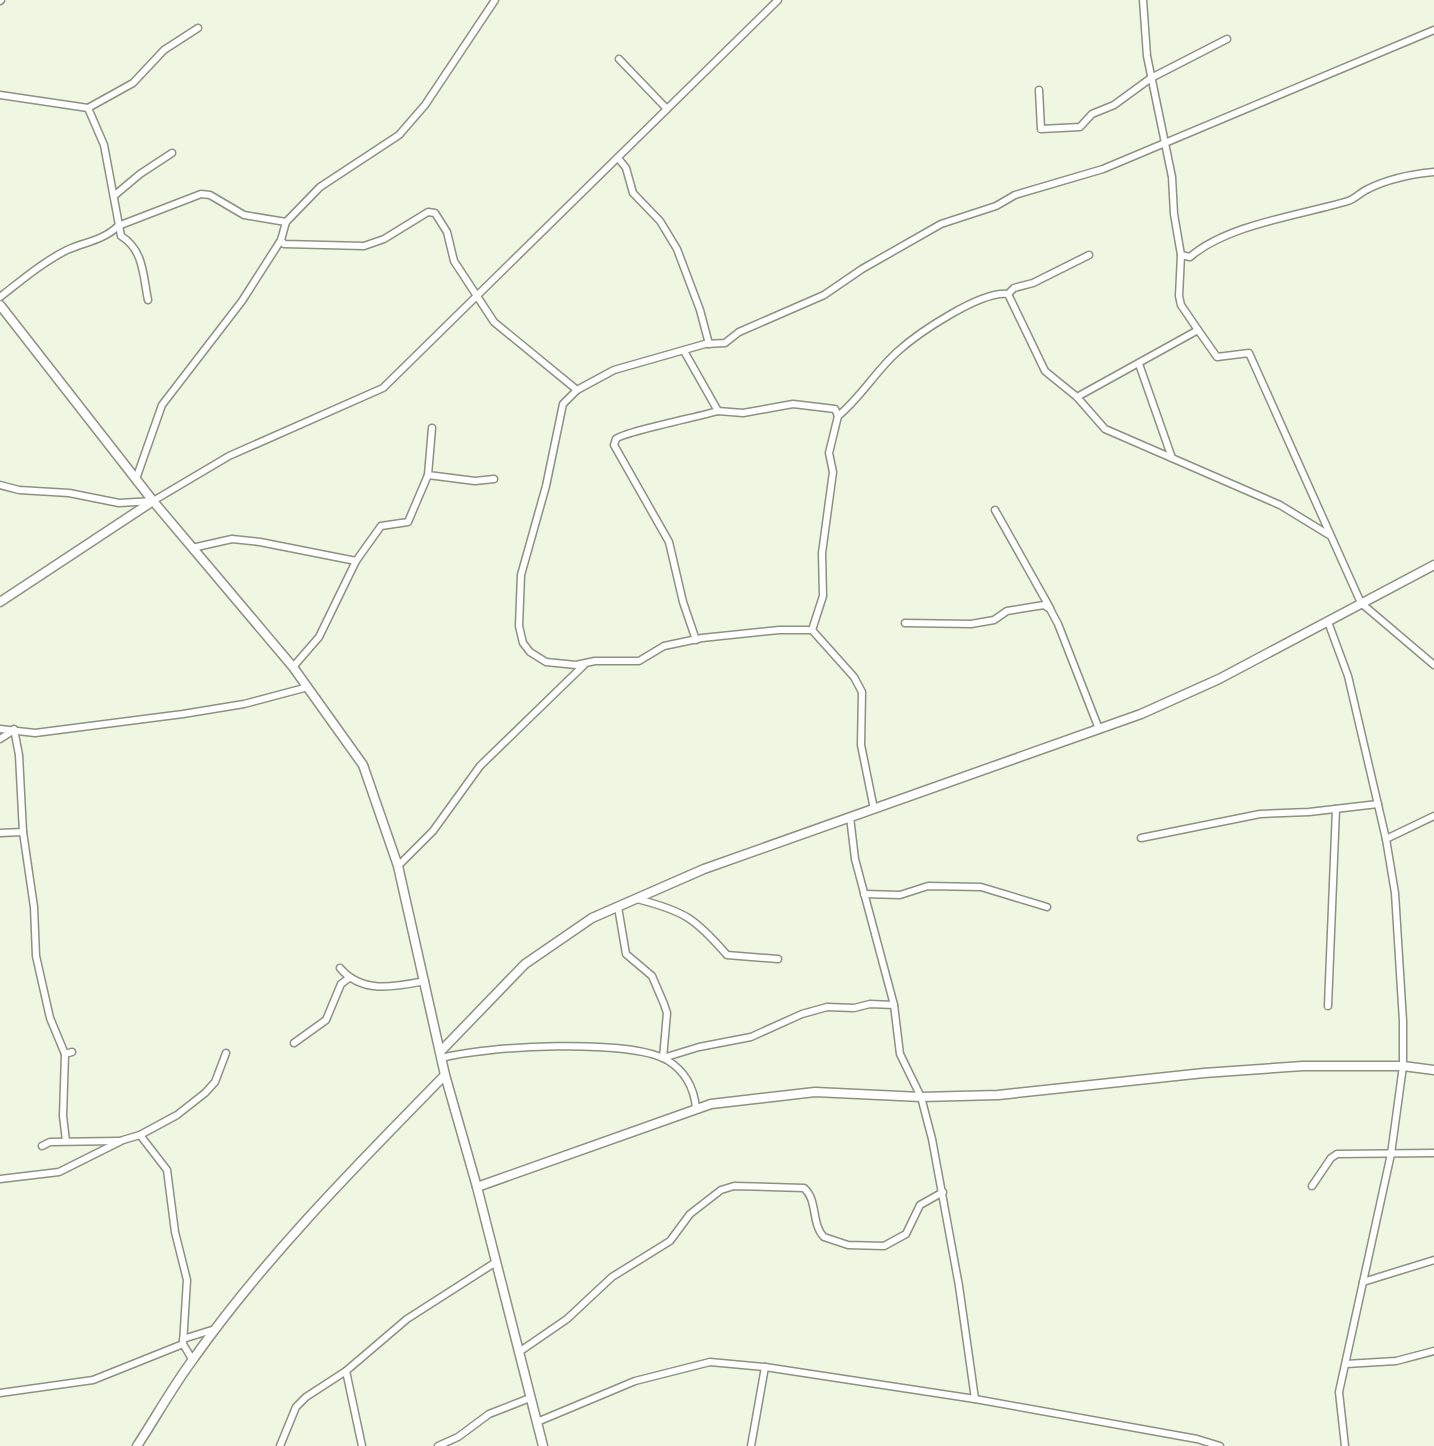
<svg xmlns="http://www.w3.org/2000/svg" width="1434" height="1446" font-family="Barlow,sans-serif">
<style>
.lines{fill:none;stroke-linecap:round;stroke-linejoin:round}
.street-casing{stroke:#8c9280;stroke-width:9}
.secondary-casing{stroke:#8c9280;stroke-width:11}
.street{stroke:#fff;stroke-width:6}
.secondary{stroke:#fff;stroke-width:8}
</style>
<rect width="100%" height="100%" fill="#eff6e2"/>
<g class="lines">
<!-- street casing -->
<g class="street-casing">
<g id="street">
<path d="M1143,0l4,56 25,121 2,37 7,41 -2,41 2,9 17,25"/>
<path d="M0,1l1,-1"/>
<path d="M619,59l48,50"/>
<path d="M1039,90l2,39 39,-2 12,-13 22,-9 37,-27 76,-39"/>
<path d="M0,95l88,13"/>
<path d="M618,158l8,10 7,25 27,28 17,28 23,61 9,34"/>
<path d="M115,195l25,-21 32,-21"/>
<path d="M281,240l3,4 80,2 20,-7 44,-27 7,1 12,19 7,29 40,61 83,68 37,-20 91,-26 20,-1 14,-11 85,-37 38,-26 79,-45 55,-18 19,-11 88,-26 331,-139"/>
<path d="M1181,255l9,2c38,-33 112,-42 158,-56 7,-2 13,-9 20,-12 20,-10 44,-15 66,-17"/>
<path d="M1008,294l6,-6 19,-5 56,-28"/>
<path d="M0,297c22,-17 43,-35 67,-47 18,-8 37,-10 51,-24l83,-32 9,1 34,20 42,7"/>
<path d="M148,300c-5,-24 -4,-50 -27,-64l-17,-91 -16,-37 45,-25 31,-33 34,-22"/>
<path d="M684,351l34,60 25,2 50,-9 42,5 3,7c23,-19 37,-44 59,-64 21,-19 83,-61 111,-58l37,77 32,26 28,32 175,76 49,30"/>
<path d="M1139,364l33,94"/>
<path d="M577,390l-14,14 -17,82 -25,89 -2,51 4,17 7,9 16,10 30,3 19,-4h44l25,-15 38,-8 77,-8h33l11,-34 -1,-43 11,-81 -4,-19 9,-37"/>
<path d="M1077,397l121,-67 19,27 32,-4 112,250 73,62"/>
<path d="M432,428l-4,47 47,6 19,-2"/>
<path d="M136,479l26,-74 80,-104 39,-61 5,-18 34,-35 79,-52 26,-30 70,-105"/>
<path d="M0,485l19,5 50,3 50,10 34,-2 76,-45 154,-68 395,-388"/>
<path d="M995,510l55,98"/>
<path d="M192,548l40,-9 28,3 96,19"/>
<path d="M1328,622l20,54 38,163 9,54 8,128v45l-12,88 -52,238 6,54"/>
<path d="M905,623l66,1 23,-4 13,-9 37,-6 6,4 8,15 41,105"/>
<path d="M812,630l42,47 8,15 -1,53 13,64"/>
<path d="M696,640l-13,-38 -14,-60 -55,-97 2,-6c7,-7 86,-23 102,-28"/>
<path d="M293,667l26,-30 37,-76 25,-35 27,-4 20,-47"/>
<path d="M0,729l35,4 148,-19 61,-10 64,-17"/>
<path d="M0,739l14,-9"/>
<path d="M850,817l5,42 39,146 6,49 21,43 11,42 27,147 16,113"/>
<path d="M23,832l11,75 2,49 14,62 15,36"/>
<path d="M0,833l23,-1 -4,-77 -5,-26"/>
<path d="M1141,838l119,-24 49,-2 69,-8"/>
<path d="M1386,839l48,-23"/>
<path d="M398,866l35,-35 47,-65 104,-101"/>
<path d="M864,894l36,1 28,-9 53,1 66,20"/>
<path d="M637,899c47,12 58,19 90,56l51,4"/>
<path d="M618,907l8,47 26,22 12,28 3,9 -4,45 36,-11 52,-10 51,-23 25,-7 27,1 16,-4 24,1"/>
<path d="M340,968c22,26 54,19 85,13"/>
<path d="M1328,1006l8,-197"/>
<path d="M294,1043l32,-23 15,-36 8,-6"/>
<path d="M441,1058c44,-12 188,-20 226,2 18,11 27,27 29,48"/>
<path d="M140,1135l27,35 8,62 12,48 -4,64 9,15"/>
<path d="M66,1141l-3,-25 2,-62 7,-2"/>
<path d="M42,1146l8,-4 69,-1"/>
<path d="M0,1179l59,-7 64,-32 17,-5 37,-20 28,-22 10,-11 11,-29"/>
<path d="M1312,1186l19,-28 6,-4 97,-1"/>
<path d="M1363,1282l71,-22"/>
<path d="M183,1339l32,-10"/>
<path d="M519,1352l48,-33 45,-42 58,-36 20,-27 31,-24 13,-4 70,2c14,12 7,36 20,49l24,8 36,1 22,-12 14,-29 23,-13"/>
<path d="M1346,1364l50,-3 38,-10"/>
<path d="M346,1371l16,75"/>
<path d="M0,1393l93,-13 90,-36"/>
<path d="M537,1422l98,-41 75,-19 55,5 210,32 222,40 23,7"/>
<path d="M280,1446l16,-39 10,-10 40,-26 61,-52 89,-57"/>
<path d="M438,1446l20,-9 31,-23 41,-16"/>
<path d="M751,1446l14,-79"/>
</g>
</g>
<!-- secondary casing -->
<g class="secondary-casing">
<g id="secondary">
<path d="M0,305l153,196 140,166 70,98 35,101 47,209 32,112 66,259"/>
<path d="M0,602l153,-101"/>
<path d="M440,1052l85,-88 67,-46 112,-49 437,-155 78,-35 215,-114"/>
<path d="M477,1187l234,-83 104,-12 106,5 77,-2 206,-22 99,-7h100l31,4"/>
<path d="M137,1446c19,-29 36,-60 57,-88 73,-103 163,-193 251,-283"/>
</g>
</g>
<!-- street -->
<use href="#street" class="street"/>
<!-- secondary -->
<use href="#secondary" class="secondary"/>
</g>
</svg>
